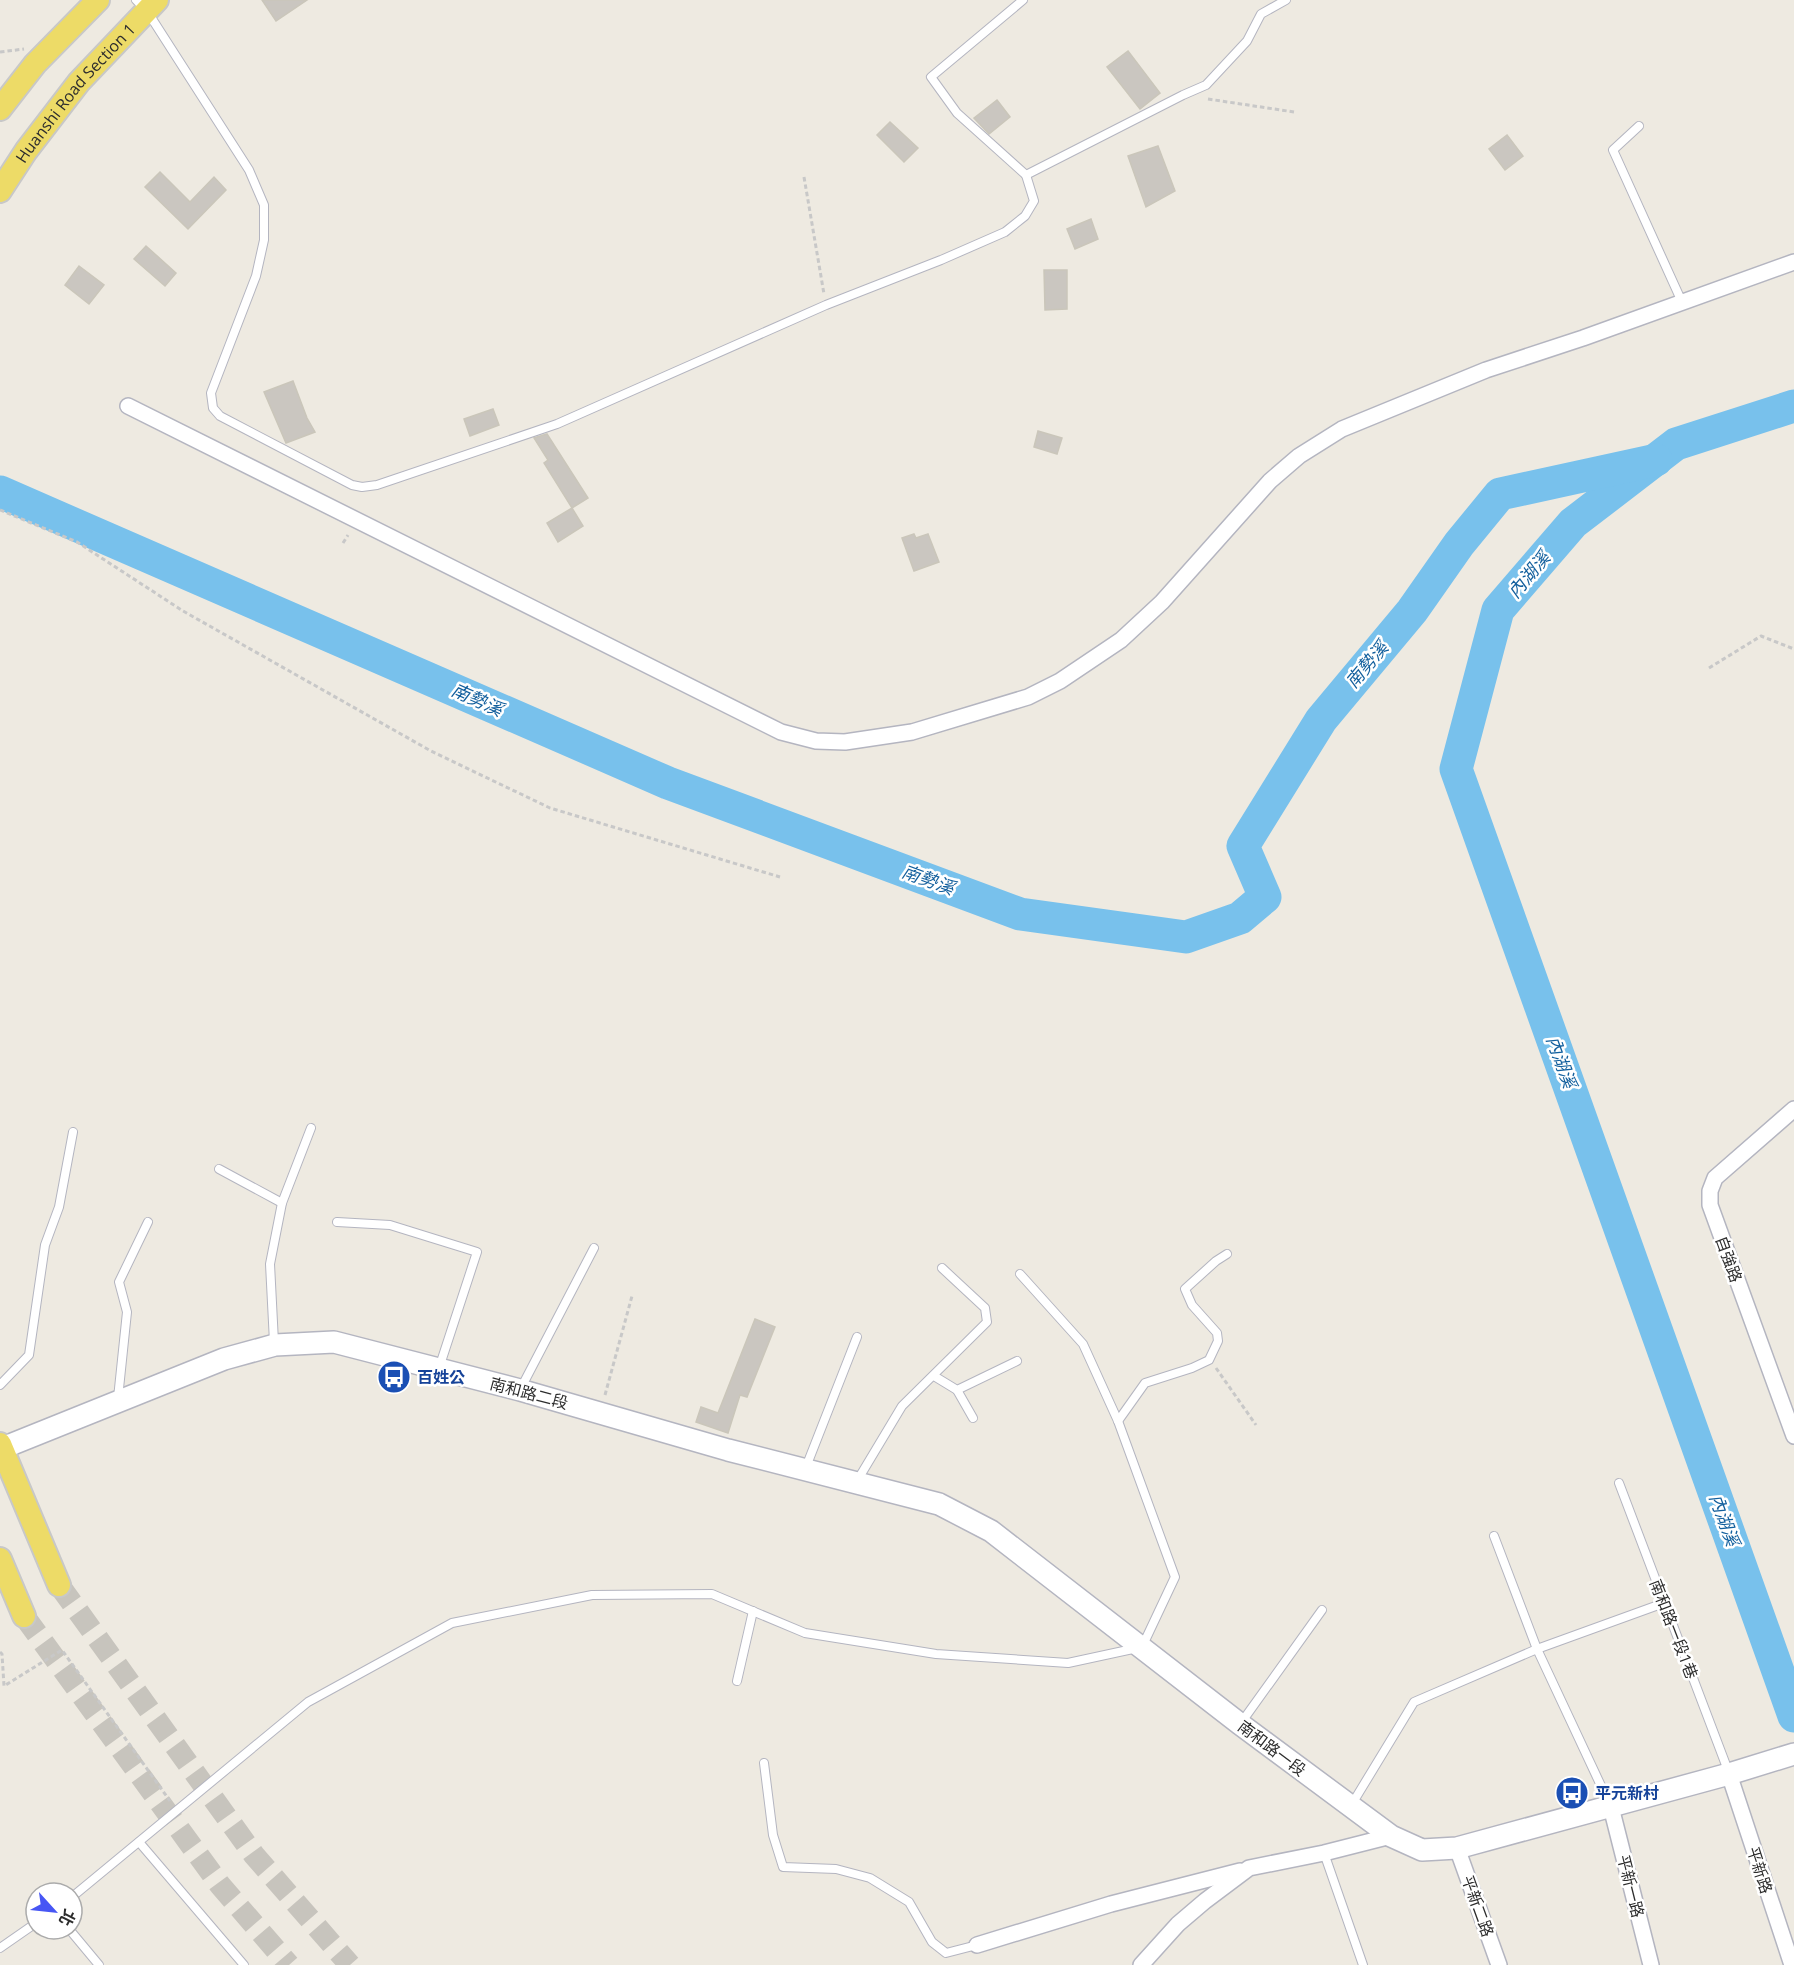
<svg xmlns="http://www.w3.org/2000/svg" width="1794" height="1965" font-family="'Open Sans','Noto Sans TC',sans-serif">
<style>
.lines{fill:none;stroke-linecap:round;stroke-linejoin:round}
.river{stroke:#78c1ec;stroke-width:33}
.building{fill:#cac6c0;stroke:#cac6ba;stroke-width:1.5}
.primary-tunnel{stroke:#c7c4bd;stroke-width:22;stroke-dasharray:22 11;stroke-linecap:butt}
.lane-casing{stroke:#b4b5c0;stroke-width:10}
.street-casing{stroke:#b4b5c0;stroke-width:18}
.secondary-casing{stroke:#b4b5c0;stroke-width:24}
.primary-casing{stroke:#c8c8c8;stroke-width:26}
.path{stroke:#c8c8c8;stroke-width:3;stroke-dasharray:4.5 3;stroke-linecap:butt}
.lane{stroke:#fff;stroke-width:8}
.street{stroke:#fff;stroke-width:15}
.secondary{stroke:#fff;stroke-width:21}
.primary{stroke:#eddb67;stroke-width:22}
.labels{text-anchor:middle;stroke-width:5;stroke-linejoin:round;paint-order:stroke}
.street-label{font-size:16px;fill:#2d2d2d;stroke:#fff}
.transit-label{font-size:16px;font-weight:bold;fill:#164399;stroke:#fff;text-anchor:start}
.water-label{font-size:18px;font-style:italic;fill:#125f9d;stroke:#fff}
</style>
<rect width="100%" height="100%" fill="#eeeae1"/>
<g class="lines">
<!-- river -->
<g class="river">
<path d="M1794,406l-118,38 -103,79 -75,87 -42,159 338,947"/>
<path d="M0,492l668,291 352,131 166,23 54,-19 25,-21 -22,-51 78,-126 91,-109 47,-67 41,-50 156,-34"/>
</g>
</g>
<!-- building -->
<g class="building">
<path d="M262,0h45l-31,21z"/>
<path d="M1128,51l32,42 -20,16 -33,-42z"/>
<path d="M997,100l13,17 -21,17 -15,-16z"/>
<path d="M890,122l28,26 -14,14 -27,-27z"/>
<path d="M1507,135l16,21 -18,14 -16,-21z"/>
<path d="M1158,146l17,45 -29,16 -18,-51z"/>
<path d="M160,172l30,30 24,-25 12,13 -38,39 -43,-42z"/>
<path d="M1091,219l7,20 -23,10 -8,-20z"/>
<path d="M146,246l30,27 -11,13 -31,-27z"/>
<path d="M79,266l25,19 -15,19 -24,-19z"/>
<path d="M1044,270h23v39l-22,1z"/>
<path d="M293,381l14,37 8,14 -29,11 -22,-51z"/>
<path d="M493,409l6,16 -29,11 -6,-17z"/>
<path d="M1038,431l24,7 -5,16 -23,-7z"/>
<path d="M547,434l41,64 -16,10 -28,-45 4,-3 -14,-22z"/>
<path d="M572,508l11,18 -25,16 -11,-19z"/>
<path d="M914,534l2,4 12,-4 11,28 -25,9 -12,-33z"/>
<path d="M755,1319l20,8 -28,70 -7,-2 -12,38 -32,-11 5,-15 17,6z"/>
</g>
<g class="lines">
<!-- primary-tunnel -->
<g class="primary-tunnel">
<path d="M59,1585l195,270 96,110"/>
<path d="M24,1616l196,269 69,80"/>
</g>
<!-- lane casing -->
<g class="lane-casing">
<g id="lane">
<path d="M136,0l11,11 102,159 15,35v35l-8,36 -45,117 2,15 7,8 132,69 10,2 15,-2 180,-61 269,-119 115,-45 64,-28 20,-16 9,-15 -8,-26 157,-80 23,-10 41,-44 14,-27 25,-14"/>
<path d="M1023,0l-92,77 26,36 69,62"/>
<path d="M1639,126l-26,24 69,152"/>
<path d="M219,1169l63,34"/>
<path d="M337,1222l53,3 87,27 -38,116"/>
<path d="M274,1342l-4,-78 12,-61 29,-75"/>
<path d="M934,1376l23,14 60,-29"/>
<path d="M0,1385l29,-30 16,-110 14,-38 14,-75"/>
<path d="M521,1388l73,-140"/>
<path d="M957,1390l16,28"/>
<path d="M118,1398l9,-86 -8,-30 29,-60"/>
<path d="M1118,1421l27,-38 47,-15 17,-8 9,-19 -1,-8 -25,-28 -7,-16 31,-28 11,-7"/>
<path d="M806,1467l51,-130"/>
<path d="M857,1481l45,-75 85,-84 -2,-14 -43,-40"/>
<path d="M1619,1483l110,290"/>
<path d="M1494,1536l43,113 73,156"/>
<path d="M737,1681l16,-70"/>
<path d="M1241,1723l81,-113"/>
<path d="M764,1763l9,72 10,32 53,2 34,9 39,24 23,40 14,11 31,-8"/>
<path d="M1352,1804l62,-102 123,-53 127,-46"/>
<path d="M139,1842l105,123"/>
<path d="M1324,1853l39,112"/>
<path d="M72,1897l236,-195 144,-79 140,-28 120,-1 93,39 131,21 132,9 74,-16 33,-70 -57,-156 -35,-77 -63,-70"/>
<path d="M69,1929l30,36"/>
<path d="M0,1948l36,-25"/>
</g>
</g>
<!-- street casing -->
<g class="street-casing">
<g id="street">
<path d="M128,406l653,326 35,9 29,1 67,-10 116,-35 32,-16 61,-41 41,-38 108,-121 29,-25 43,-27 144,-59 97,-32 211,-76"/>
<path d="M1794,1109l-79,69 -5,13v14l84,231"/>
<path d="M1729,1774l63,191"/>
<path d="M1611,1807l40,158"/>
<path d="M1457,1848l42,117"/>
<path d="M977,1945l134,-41 129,-33"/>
<path d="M1141,1965l37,-41 27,-23 44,-33 75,-15 67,-17"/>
</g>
</g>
<!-- secondary casing -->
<g class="secondary-casing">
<path id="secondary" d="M0,1449l224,-90 51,-14 59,-3 186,48 208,60 211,54 52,27 249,193 151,112 31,14 35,-2 272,-74 65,-20"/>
</g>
<!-- primary casing -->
<g class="primary-casing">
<g id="primary">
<path d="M0,109l35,-45 63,-64"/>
<path id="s1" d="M0,191l26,-40 53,-69 78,-82"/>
<path d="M0,1444l59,141"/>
<path d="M0,1559l24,57"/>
</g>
</g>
<!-- path -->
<g class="path">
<path d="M0,52l24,-3"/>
<path d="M1208,99l86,13"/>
<path d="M804,177l20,117"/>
<path d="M0,510l77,32 106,69 248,140 119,57 230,69"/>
<path d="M343,543l5,-8"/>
<path d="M1709,668l52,-32 33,13"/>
<path d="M1216,1368l40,57"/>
<path d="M605,1395l27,-99"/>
<path d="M0,1652l2,2 2,32 58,-36 108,151"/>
</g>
<!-- lane -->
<use href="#lane" class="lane"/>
<!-- street -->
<use href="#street" class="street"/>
<!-- secondary -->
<use href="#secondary" class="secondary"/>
<!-- primary -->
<use href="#primary" class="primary"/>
</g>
<!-- icons -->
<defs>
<g id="bus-disc" transform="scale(1.725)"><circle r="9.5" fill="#1a4fb4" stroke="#fff"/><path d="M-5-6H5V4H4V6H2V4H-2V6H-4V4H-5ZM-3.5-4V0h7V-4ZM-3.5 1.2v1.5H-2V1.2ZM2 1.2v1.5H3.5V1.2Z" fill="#fff"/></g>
</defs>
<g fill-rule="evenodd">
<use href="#bus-disc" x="394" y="1377"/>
<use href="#bus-disc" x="1572" y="1793"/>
</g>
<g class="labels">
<!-- street labels -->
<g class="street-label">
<text dy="6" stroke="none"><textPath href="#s1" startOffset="124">Huanshi Road Section 1</textPath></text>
<text transform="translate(1729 1259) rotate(70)" y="6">自強路</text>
<text transform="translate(529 1393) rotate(15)" y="6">南和路二段</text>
<text transform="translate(1674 1629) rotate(69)" y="6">南和路一段1巷</text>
<text transform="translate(1272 1748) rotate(37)" y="6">南和路一段</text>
<text transform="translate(1760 1870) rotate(72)" y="6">平新路</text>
<text transform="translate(1631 1886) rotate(76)" y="6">平新一路</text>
<text transform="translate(1478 1906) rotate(70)" y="6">平新二路</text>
</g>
<!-- transit labels -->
<g class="transit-label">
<text x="417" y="1383">百姓公</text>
<text x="1595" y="1799">平元新村</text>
</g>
<!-- water labels -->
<g class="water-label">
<text transform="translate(1529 575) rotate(-50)" y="6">內湖溪</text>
<text transform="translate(1367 665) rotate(-50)" y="6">南勢溪</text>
<text transform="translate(477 700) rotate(24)" y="6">南勢溪</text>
<text transform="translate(928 880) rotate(20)" y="6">南勢溪</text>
<text transform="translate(1561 1062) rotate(70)" y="6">內湖溪</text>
<text transform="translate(1724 1520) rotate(70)" y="6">內湖溪</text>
</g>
</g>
<!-- north arrow -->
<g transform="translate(54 1911) rotate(117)"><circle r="28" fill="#ffffff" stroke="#ababab" stroke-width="1.5"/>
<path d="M0-4.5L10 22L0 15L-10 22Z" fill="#4756f4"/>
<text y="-9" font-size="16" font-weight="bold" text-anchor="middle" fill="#2d2d2d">北</text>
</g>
</svg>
